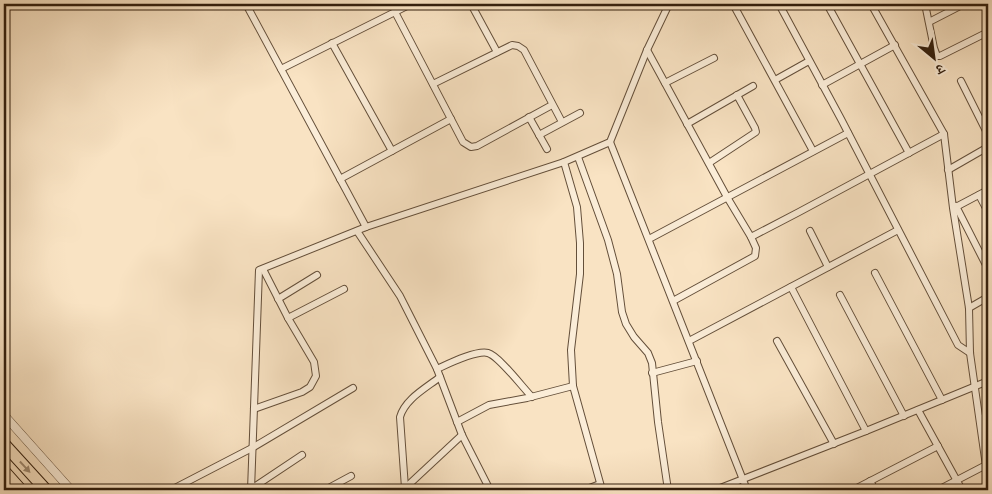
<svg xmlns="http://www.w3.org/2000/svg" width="992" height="494" font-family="'Libre Caslon Text','Noto Serif Devanagari',serif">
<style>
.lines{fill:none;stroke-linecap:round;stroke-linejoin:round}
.minor-casing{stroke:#644f3a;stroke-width:8}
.tertiary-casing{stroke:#644f3a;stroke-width:9}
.trunk-casing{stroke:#321e0d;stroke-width:13}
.minor{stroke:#fbedd8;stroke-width:6}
.tertiary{stroke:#fbedd8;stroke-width:8}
.trunk{stroke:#f9e3c3;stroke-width:11}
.oneway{fill:#9f8a71}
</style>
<rect width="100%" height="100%" fill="#f9e3c3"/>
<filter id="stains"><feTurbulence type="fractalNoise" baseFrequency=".004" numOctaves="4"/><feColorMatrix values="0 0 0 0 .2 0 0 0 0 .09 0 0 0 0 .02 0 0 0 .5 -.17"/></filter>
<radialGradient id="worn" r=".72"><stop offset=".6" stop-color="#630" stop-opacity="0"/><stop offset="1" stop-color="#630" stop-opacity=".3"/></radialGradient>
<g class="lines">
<!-- minor casing -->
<g class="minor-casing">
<g id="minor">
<path d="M246,4l120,223"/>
<path d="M471,4l26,48"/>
<path d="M733,4l80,147"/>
<path d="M779,4l62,115 117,226 12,8"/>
<path d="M827,4l82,149"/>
<path d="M871,4l73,130 9,74 16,100 1,45 18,127"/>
<path d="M925,4l9,44 3,8h3l48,-24"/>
<path d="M395,12l68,130 8,5 6,-1 75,-41"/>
<path d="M929,22l35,-18"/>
<path d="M332,43l60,108"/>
<path d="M647,50l80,147 24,40 48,-25 145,-78"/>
<path d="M281,69l130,-65"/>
<path d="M775,80l34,-19"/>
<path d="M961,81l27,54"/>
<path d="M665,83l49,-25"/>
<path d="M433,84l79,-39 6,1 6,4 38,72"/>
<path d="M822,85l73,-40"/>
<path d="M529,117l18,32"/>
<path d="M687,124l66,-38"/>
<path d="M539,135l41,-22"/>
<path d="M610,142l137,348"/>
<path d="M578,157l30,83 9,34 5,38 4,12 8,13 14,16 4,10 6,59 10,68"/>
<path d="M564,162l13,45 3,36v31l-9,76 2,36 29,104"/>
<path d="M709,163l47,-31 -1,-4 -18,-33"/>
<path d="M948,170l40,-23"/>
<path d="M340,179l111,-60"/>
<path d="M979,195l9,17"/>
<path d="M956,206l32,63"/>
<path d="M954,208l34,-18"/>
<path d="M357,231l43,65 37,73 25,66 28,55"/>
<path d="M810,231l18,36"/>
<path d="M649,239l199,-106"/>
<path d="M875,273l67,127"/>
<path d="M791,287l75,144"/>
<path d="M840,295l64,121"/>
<path d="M278,299l39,-24"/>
<path d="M673,301l82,-45 1,-8 -5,-11"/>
<path d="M969,308l19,-11"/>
<path d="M288,318l56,-29"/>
<path d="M689,341l209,-111"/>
<path d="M777,341l57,103"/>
<path d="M437,369c11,-5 39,-19 51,-16 11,3 35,35 44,44"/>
<path d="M652,373l45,-12"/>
<path d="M254,409l48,-17 8,-5 6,-11 -2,-14 -26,-44 -25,-49"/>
<path d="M918,410l44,80"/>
<path d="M982,418l6,12"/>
<path d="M457,422l32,-17 38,-7 46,-12"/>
<path d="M870,481l5,9"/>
<path d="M405,488l-5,-71c5,-18 26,-29 40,-40"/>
<path d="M251,489l51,-34"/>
<path d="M171,490l81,-42 101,-60"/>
<path d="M251,490l8,-220 107,-43 198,-65 46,-20 37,-92 22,-46"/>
<path d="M325,490l26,-14"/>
<path d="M403,490l59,-55"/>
<path d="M584,490l16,-6"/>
<path d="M715,490l151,-59 122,-50"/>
<path d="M853,490l85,-44"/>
<path d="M938,490l50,-26"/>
</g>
</g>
<!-- tertiary casing -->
<g class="tertiary-casing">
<path id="tertiary" d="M4,415l67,75"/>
</g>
<!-- trunk casing -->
<g class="trunk-casing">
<g id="trunk">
<path d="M4,444l42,46"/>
<path d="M4,471l17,19"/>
</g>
</g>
<!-- minor -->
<use href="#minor" class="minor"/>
<!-- tertiary -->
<use href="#tertiary" class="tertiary"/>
<!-- trunk -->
<use href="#trunk" class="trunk"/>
</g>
<!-- one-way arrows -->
<defs><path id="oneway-solid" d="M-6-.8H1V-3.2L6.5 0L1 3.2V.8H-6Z" transform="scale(1.25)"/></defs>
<use class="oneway" href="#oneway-solid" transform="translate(25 467) rotate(47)"/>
<!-- margin -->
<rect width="992" height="494" fill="none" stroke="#f9e3c3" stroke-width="20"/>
<rect x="5" y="5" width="982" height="484" fill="none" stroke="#321e0d" stroke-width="2.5"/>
<rect x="10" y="10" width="972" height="474" fill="none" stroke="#321e0d"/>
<!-- north arrow -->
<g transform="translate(934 58) rotate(151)" stroke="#fbedd8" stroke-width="4" paint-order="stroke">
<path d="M0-4L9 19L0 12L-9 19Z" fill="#321e0d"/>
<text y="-8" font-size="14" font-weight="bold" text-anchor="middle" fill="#321e0d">उ</text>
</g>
<rect width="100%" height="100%" filter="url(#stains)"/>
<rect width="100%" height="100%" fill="url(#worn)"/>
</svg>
